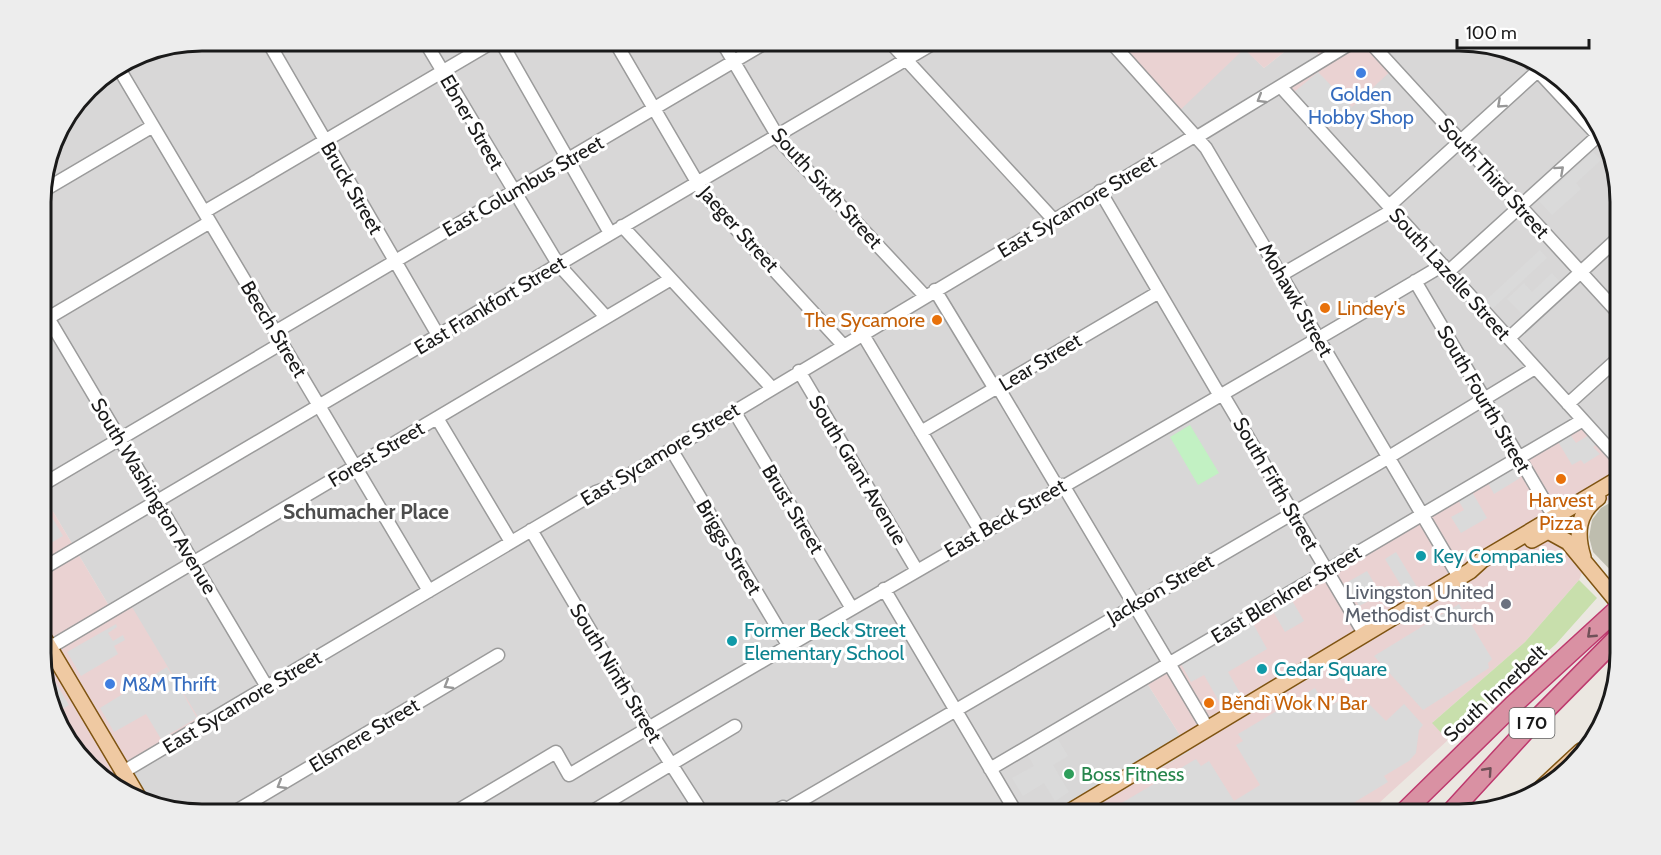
<svg xmlns="http://www.w3.org/2000/svg" width="1661" height="855" font-family="Cabin,sans-serif">
<style>
.residential{fill:#d8d7d7}
.commercial{fill:#ead2d2}
.construction{fill:#bebdae}
.grass{fill:#c8dfac}
.park{fill:#c2f1c3}
.parking{fill:#dadada}
.lines{fill:none;stroke-linecap:round;stroke-linejoin:round}
.minor-casing{stroke:#9b9b9b;stroke-width:15}
.major-casing{stroke:#7f5412;stroke-width:18}
.highway-casing{stroke:#be396e;stroke-width:21}
.minor{stroke:#fff;stroke-width:12}
.major{stroke:#efc9a2;stroke-width:15}
.highway{stroke:#d991a3;stroke-width:18}
.oneway{stroke:#989898}
.oneway2{stroke:#705058}
.shop-dot{fill:#3f7fe0;stroke:#fff;stroke-width:2}
.food-dot{fill:#e8710a;stroke:#fff;stroke-width:2}
.culture-dot{fill:#0f9aa8;stroke:#fff;stroke-width:2}
.worship-dot{fill:#6b7280;stroke:#fff;stroke-width:2}
.leisure-dot{fill:#2e9e5b;stroke:#fff;stroke-width:2}
.labels{text-anchor:middle;stroke-width:6;stroke-linejoin:round;paint-order:stroke}
.shield{fill:#fff;stroke:#5f5f5f;stroke-width:1.5}
.shield-label{font-size:18px;font-weight:bold;fill:#1a1a1a}
.shop-label{font-size:20px;fill:#366cbe;stroke:#fff}
.street-label{font-size:20px;fill:#1a1a1a;stroke:#fff}
.food-label{font-size:20px;fill:#c56008;stroke:#fff;text-anchor:start}
.culture-label{font-size:20px;fill:#0d838f;stroke:#fff;text-anchor:start}
.worship-label{font-size:20px;fill:#5b616d;stroke:#fff;text-anchor:end}
.leisure-label{font-size:20px;fill:#27864d;stroke:#fff;text-anchor:start}
.neighbourhood-label{font-size:21px;font-weight:bold;fill:#4d4d4d;stroke:#fff}
.rim{fill:none;stroke:#1a1a1a;stroke-width:3}
</style>
<rect width="100%" height="100%" fill="#ebe7e1"/>
<path class="residential" d="M 202,41 L 1128,41 L 1118,50 L 1245,49 L 1264,68 L 1298,41 L 1310,41 L 1323,61 L 1368,41 L 1459,41 L 1530,57 L 1587,104 L 1619,181 L 1620,452 L 1145,680 L 1190,751 L 1082,814 L 202,814 L 140,800 L 123,772 L 112,611 L 42,493 L 41,191 L 57,130 L 95,81 L 140,53 Z"/>
<path class="commercial" d="M 1128,41 L 1298,41 L 1264,68 L 1244,49 L 1176,114 L 1117,50 Z
M 1310,41 L 1368,41 L 1394,68 L 1323,134 L 1280,88 L 1323,61 Z
M 1585,419 L 1620,452 L 1620,493 L 1598,506 L 1589,518 L 1584,538 L 1589,555 L 1579,580 L 1525,642 L 1433,722 L 1448,740 L 1367,814 L 1082,814 L 1190,751 L 1145,680 Z
M 42,493 L 112,611 L 129,602 L 202,724 L 123,772 L 131,798 L 74,751 L 42,675 Z"/>
<path class="construction" d="M 1620,497 L 1620,580 L 1593,552 L 1589,537 L 1592,520 L 1601,508 Z"/>
<path class="grass" d="M 1579,580 L 1597,598 L 1556,644 L 1448,740 L 1432,723 L 1525,642 Z"/>
<path class="park" d="M 1190,425 L 1219,473 L 1198,485 L 1170,437 Z"/>
<path class="parking" d="M 1318,72 L 1352,107 L 1327,129 L 1293,93 Z
M 1593,152 L 1601,160 L 1576,183 L 1581,189 L 1552,215 L 1539,201 Z
M 1540,250 L 1547,258 L 1491,310 L 1484,302 Z
M 1552,273 L 1559,281 L 1523,315 L 1507,299 L 1524,283 L 1532,292 Z
M 1569,433 L 1576,443 L 1589,435 L 1597,444 L 1593,447 L 1600,454 L 1584,464 L 1581,460 L 1572,465 L 1557,440 Z
M 1513,466 L 1520,478 L 1494,494 L 1487,481 Z
M 1471,490 L 1487,518 L 1461,533 L 1451,517 L 1464,510 L 1457,498 Z
M 49,512 L 63,536 L 42,548 L 42,516 Z
M 1396,552 L 1417,587 L 1406,594 L 1385,559 Z
M 1367,571 L 1377,588 L 1365,595 L 1369,601 L 1359,606 L 1346,583 Z
M 1290,597 L 1304,621 L 1285,632 L 1271,608 Z
M 1459,604 L 1492,659 L 1488,663 L 1489,668 L 1423,710 L 1374,656 Z
M 1251,620 L 1267,649 L 1228,672 L 1240,693 L 1221,705 L 1204,675 L 1191,682 L 1180,662 Z
M 116,624 L 117,627 L 108,633 L 113,641 L 123,635 L 125,640 L 114,646 L 118,654 L 81,676 L 67,652 Z
M 167,667 L 197,718 L 161,739 L 146,714 L 114,732 L 100,708 Z
M 51,675 L 69,705 L 57,712 L 44,679 Z
M 1315,688 L 1327,708 L 1350,694 L 1356,701 L 1361,696 L 1386,721 L 1404,704 L 1423,725 L 1419,730 L 1416,753 L 1409,761 L 1384,776 L 1388,782 L 1335,814 L 1103,814 L 1196,759 L 1201,766 L 1209,761 L 1234,801 L 1260,785 L 1236,745 L 1243,741 L 1238,734 Z
M 1056,736 L 1068,756 L 1053,765 L 1069,792 L 1055,801 L 1044,783 L 1023,796 L 1012,778 L 1034,766 L 1027,754 Z"/>
<g class="lines">
<g class="minor-casing">
<path id="minor" d="M 267,40 L 438,335
M 424,40 L 558,264 L 606,317
M 500,40 L 610,233
M 614,40 L 704,194 L 843,345
M 721,40 L 781,142 L 925,296
M 888,40 L 1053,219
M 1109,40 L 1206,148 L 1459,577
M 1368,40 L 1620,315
M 1524,56 L 1602,140
M 118,67 L 429,591
M 1281,87 L 1620,461
M 1197,137 L 1356,40
M 1100,191 L 1220,396
M 41,192 L 153,126
M 1389,206 L 1542,67
M 204,212 L 496,40
M 622,226 L 772,388
M 1449,271 L 1600,134
M 1281,275 L 1393,210
M 1415,281 L 1554,517
M 935,290 L 995,389
M 41,306 L 267,687
M 43,321 L 210,222
M 275,332 L 770,40
M 862,333 L 981,532
M 1509,338 L 1619,237
M 799,371 L 916,569
M 998,387 L 1058,488
M 1223,395 L 1365,635
M 1568,404 L 1620,357
M 734,411 L 851,607
M 437,418 L 511,542
M 921,432 L 1159,292
M 671,449 L 788,645
M 42,485 L 282,343
M 1063,485 L 1208,729
M 531,530 L 648,728 L 703,814
M 42,569 L 939,40
M 884,589 L 1017,814
M 49,648 L 671,279
M 42,668 L 56,660
M 990,769 L 1583,420
M 123,772 L 596,492 L 607,488 L 1196,135
M 785,810 L 1379,463 L 1535,368
M 231,814 L 498,655
M 452,814 L 556,752 L 569,775 C 859,602 1153,437 1443,265
M 588,814 L 735,726
M 770,814 L 783,807"/>
</g>
<g class="major-casing">
<path id="major" d="M 1532,540 L 1548,531 L 1568,542 L 1620,605
M 1583,557 C 1576,534 1577,513 1598,498
M 42,635 L 140,800
M 1538,791 L 1581,751
M 1066,814 L 1470,571 L 1482,560 L 1620,478"/>
</g>
<g class="highway-casing">
<path id="highway" d="M 1402,814 L 1513,705 L 1620,607
M 1449,814 L 1526,730 L 1620,635"/>
</g>
<use href="#minor" class="minor"/>
<use href="#major" class="major"/>
<use href="#highway" class="highway"/>
</g>
<defs><path id="oneway-chevron" d="M-2-3.5L2.5 0L-2 3.5" fill="none" stroke-width="1.6" stroke-linecap="round" stroke-linejoin="round" transform="scale(1.5)"/></defs>
<g class="oneway">
<use href="#oneway-chevron" transform="translate(1261 99) rotate(149)"/>
<use href="#oneway-chevron" transform="translate(1501 104) rotate(138)"/>
<use href="#oneway-chevron" transform="translate(1560 170) rotate(-42)"/>
<use href="#oneway-chevron" transform="translate(448 685) rotate(149)"/>
<use href="#oneway-chevron" transform="translate(281 785) rotate(149)"/>
</g>
<g class="oneway2">
<use href="#oneway-chevron" transform="translate(1591 634) rotate(137)"/>
<use href="#oneway-chevron" transform="translate(1488 771) rotate(-48)"/>
</g>
<g class="shop-dot">
<circle cx="1361" cy="73" r="6"/>
<circle cx="110" cy="684" r="6"/>
</g>
<g class="food-dot">
<circle cx="1325" cy="308" r="6"/>
<circle cx="937" cy="320" r="6"/>
<circle cx="1561" cy="479" r="6"/>
<circle cx="1209" cy="703" r="6"/>
</g>
<g class="culture-dot">
<circle cx="1421" cy="556" r="6"/>
<circle cx="732" cy="641" r="6"/>
<circle cx="1262" cy="669" r="6"/>
</g>
<circle class="worship-dot" cx="1506" cy="604" r="6"/>
<circle class="leisure-dot" cx="1069" cy="774" r="6"/>
<g class="labels">
<rect class="shield" x="1509.5" y="708" width="45" height="30" rx="4.5"/>
<g class="shield-label">
<text x="1532" y="729">I 70</text>
</g>
<g class="shop-label">
<text x="1361" y="101">Golden<tspan x="1361" dy="23">Hobby Shop</tspan></text>
<text x="122" y="691" text-anchor="start">M&amp;M Thrift</text>
</g>
<g class="street-label">
<text transform="translate(472 122) rotate(60)" y="7">Ebner Street</text>
<text transform="translate(1494 178) rotate(48)" y="7">South Third Street</text>
<text transform="translate(523 186) rotate(-30)" y="7">East Columbus Street</text>
<text transform="translate(352 188) rotate(60)" y="7">Bruck Street</text>
<text transform="translate(827 188) rotate(48)" y="7">South Sixth Street</text>
<text transform="translate(1077 206) rotate(-31)" y="7">East Sycamore Street</text>
<text transform="translate(739 229) rotate(48)" y="7">Jaeger Street</text>
<text transform="translate(1450 274) rotate(48)" y="7">South Lazelle Street</text>
<text transform="translate(1296 300) rotate(60)" y="7">Mohawk Street</text>
<text transform="translate(490 305) rotate(-31)" y="7">East Frankfort Street</text>
<text transform="translate(274 329) rotate(59)" y="7">Beech Street</text>
<text transform="translate(1040 362) rotate(-31)" y="7">Lear Street</text>
<text transform="translate(1484 399) rotate(60)" y="7">South Fourth Street</text>
<text transform="translate(376 454) rotate(-31)" y="7">Forest Street</text>
<text transform="translate(660 454) rotate(-31)" y="7">East Sycamore Street</text>
<text transform="translate(858 470) rotate(59)" y="7">South Grant Avenue</text>
<text transform="translate(1276 484) rotate(60)" y="7">South Fifth Street</text>
<text transform="translate(154 496) rotate(59)" y="7">South Washington Avenue</text>
<text transform="translate(793 509) rotate(59)" y="7">Brust Street</text>
<text transform="translate(1005 518) rotate(-30)" y="7">East Beck Street</text>
<text transform="translate(729 547) rotate(59)" y="7">Briggs Street</text>
<text transform="translate(1160 589) rotate(-30)" y="7">Jackson Street</text>
<text transform="translate(1286 594) rotate(-31)" y="7">East Blenkner Street</text>
<text transform="translate(616 673) rotate(59)" y="7">South Ninth Street</text>
<text transform="translate(1495 693) rotate(-43)" y="7">South Innerbelt</text>
<text transform="translate(242 702) rotate(-31)" y="7">East Sycamore Street</text>
<text transform="translate(364 735) rotate(-31)" y="7">Elsmere Street</text>
</g>
<g class="food-label">
<text x="1337" y="315">Lindey's</text>
<text x="925" y="327" text-anchor="end">The Sycamore</text>
<text x="1561" y="507" text-anchor="middle">Harvest<tspan x="1561" dy="23">Pizza</tspan></text>
<text x="1221" y="710">Běndì Wok N’ Bar</text>
</g>
<g class="culture-label">
<text x="1433" y="563">Key Companies</text>
<text x="744" y="637">Former Beck Street<tspan x="744" dy="23">Elementary School</tspan></text>
<text x="1274" y="676">Cedar Square</text>
</g>
<g class="worship-label">
<text x="1494" y="599">Livingston United<tspan x="1494" dy="23">Methodist Church</tspan></text>
</g>
<g class="leisure-label">
<text x="1081" y="781">Boss Fitness</text>
</g>
<g class="neighbourhood-label">
<text x="366" y="519">Schumacher Place</text>
</g>
</g>
<path d="M0 0H1661V855H0ZM202 51H1459A151 151 0 0 1 1610 202V653A151 151 0 0 1 1459 804H202A151 151 0 0 1 51 653V202A151 151 0 0 1 202 51Z" fill="#ededed" fill-rule="evenodd"/>
<path class="rim" d="M202 51H1459A151 151 0 0 1 1610 202V653A151 151 0 0 1 1459 804H202A151 151 0 0 1 51 653V202A151 151 0 0 1 202 51Z"/>
<path d="M1457 39v9h132v-9" fill="none" stroke="#1a1a1a" stroke-width="3"/>
<text x="1466" y="39" font-size="18" fill="#1a1a1a" stroke="#ffffff" stroke-width="4.5" paint-order="stroke">100 m</text>
</svg>
